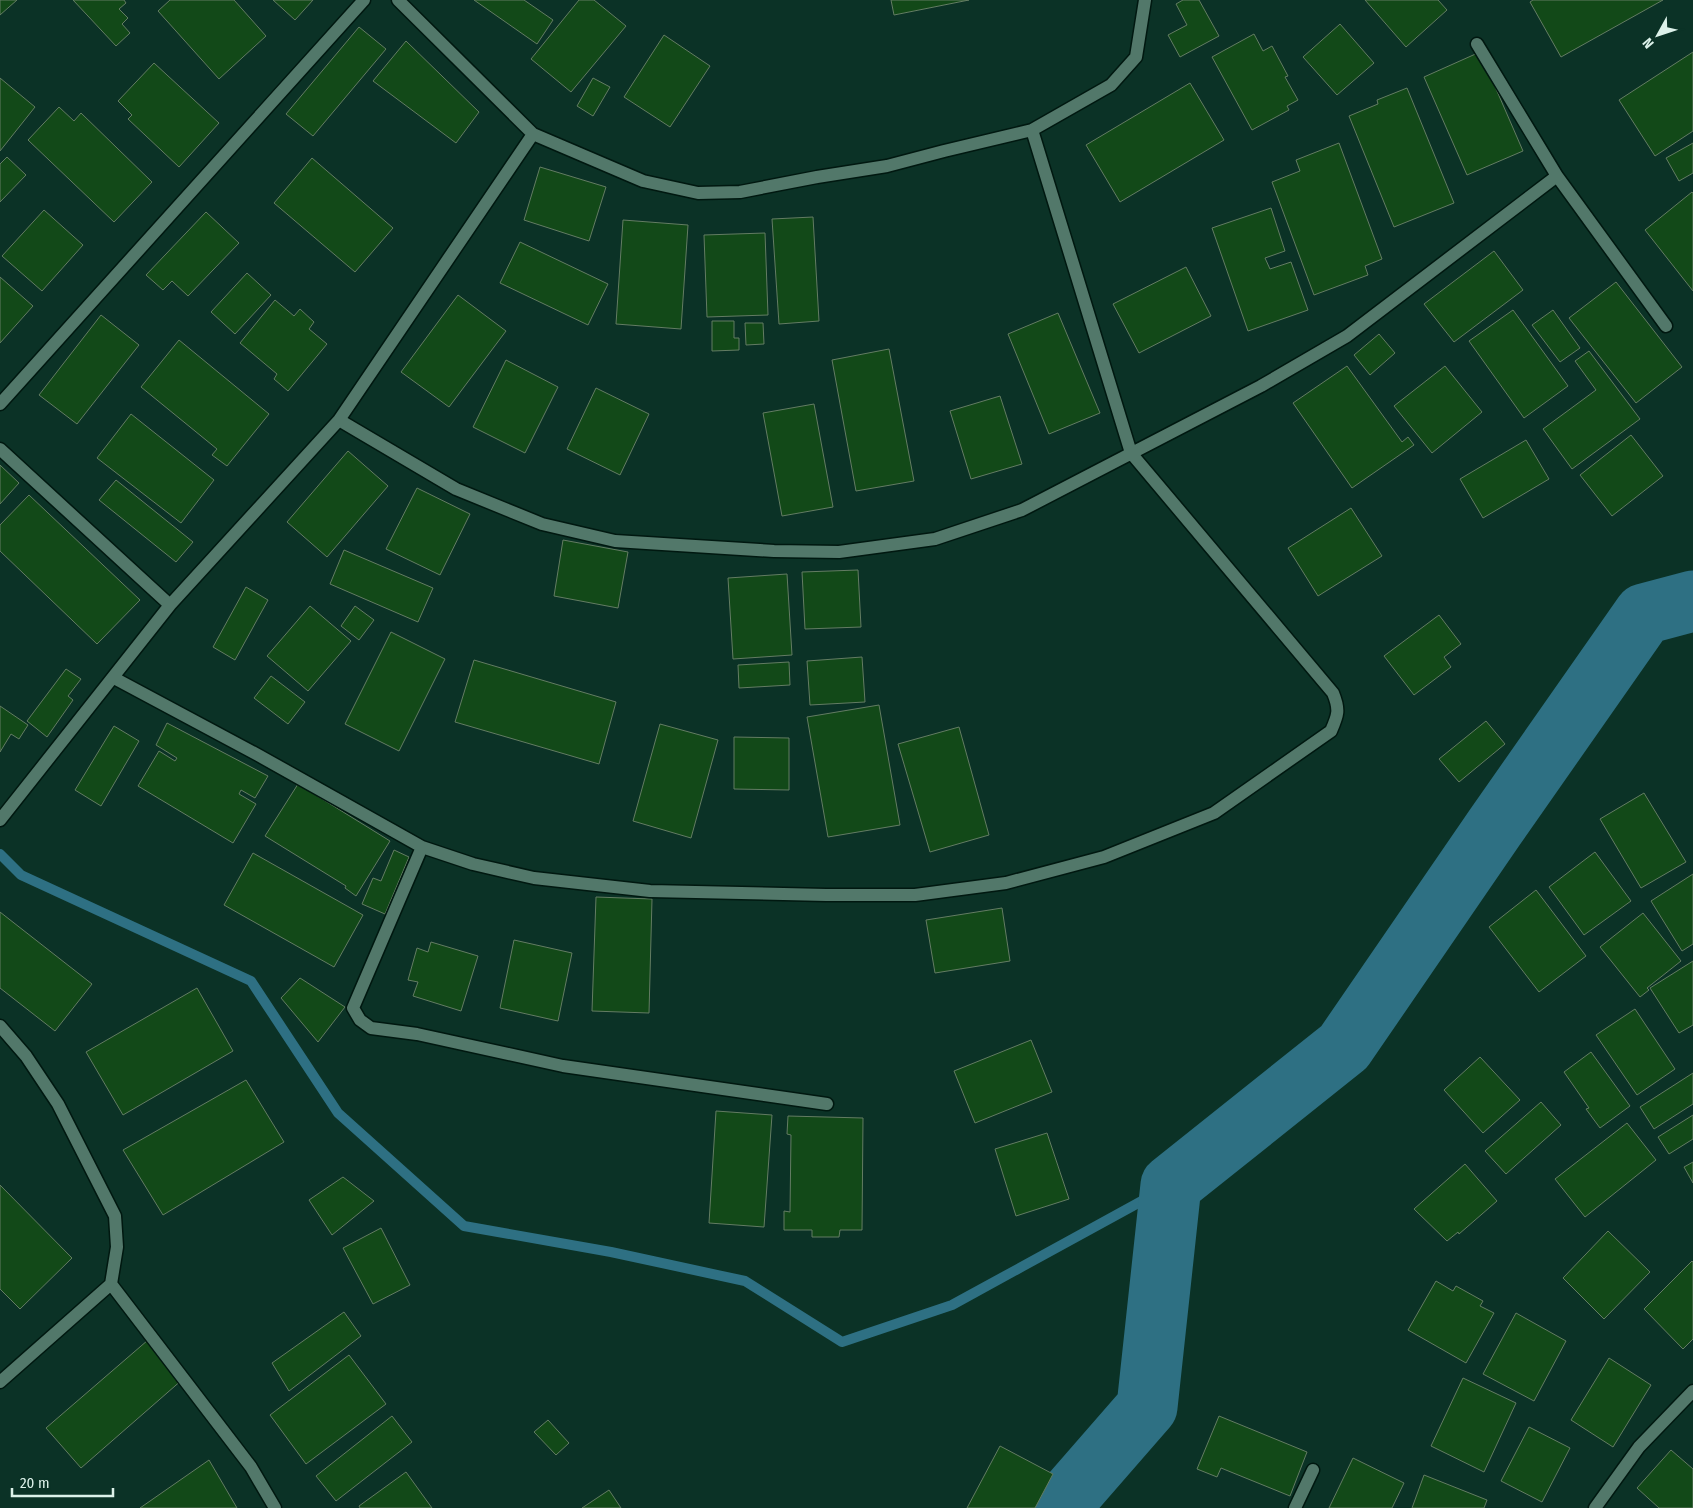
<svg xmlns="http://www.w3.org/2000/svg" width="1693" height="1508" font-family="'Fira Sans Condensed',sans-serif">
<style>
.lines{fill:none;stroke-linecap:round;stroke-linejoin:round}
.stream{stroke:#2e7083;stroke-width:10}
.river{stroke:#2e7083;stroke-width:61}
.building{fill:#124918;stroke:#637c63}
.minor-casing{stroke:#001810;stroke-width:15}
.minor{stroke:#52786a;stroke-width:12}
</style>
<rect width="100%" height="100%" fill="#0b3226"/>
<g class="lines">
<path class="stream" d="M 0,854 L 21,875 L 251,981 L 338,1113 L 464,1226 L 611,1252 L 745,1281 L 842,1342 L 952,1305 L 1171,1185"/>
<path class="river" d="M 1059,1508 L 1147,1407 L 1171,1185 L 1344,1047 L 1495,827 L 1644,614 L 1693,601"/>
</g>
<path class="building" d="M 0,0 L 17,0 L 0,15 Z
M 73,0 L 124,0 L 126,3 L 119,9 L 128,18 L 122,24 L 130,33 L 116,46 Z
M 170,0 L 234,0 L 266,36 L 219,79 L 158,11 Z
M 273,0 L 313,0 L 295,20 Z
M 474,0 L 524,0 L 553,20 L 537,44 Z
M 579,0 L 594,0 L 626,26 L 571,92 L 531,59 Z
M 891,0 L 969,0 L 894,15 Z
M 1183,0 L 1199,0 L 1219,36 L 1180,57 L 1168,35 L 1187,25 L 1176,4 Z
M 1365,0 L 1438,0 L 1447,10 L 1406,47 Z
M 1533,0 L 1663,0 L 1561,57 L 1530,2 Z
M 1340,24 L 1374,63 L 1337,95 L 1303,57 Z
M 359,27 L 386,49 L 313,136 L 286,114 Z
M 1254,34 L 1263,51 L 1272,46 L 1288,76 L 1285,77 L 1298,100 L 1287,106 L 1289,110 L 1252,130 L 1212,57 Z
M 664,35 L 710,66 L 670,127 L 624,97 Z
M 406,41 L 479,112 L 456,143 L 373,81 Z
M 1480,52 L 1523,151 L 1467,175 L 1424,77 Z
M 1693,52 L 1693,131 L 1655,156 L 1619,100 Z
M 154,63 L 219,123 L 179,167 L 128,119 L 132,115 L 118,101 Z
M 0,78 L 35,107 L 0,151 Z
M 593,78 L 610,87 L 593,116 L 577,106 Z
M 1190,83 L 1224,140 L 1120,202 L 1086,145 Z
M 1407,88 L 1454,203 L 1394,227 L 1349,116 L 1378,104 L 1377,100 Z
M 59,107 L 74,121 L 81,113 L 152,182 L 114,222 L 28,140 Z
M 1339,143 L 1382,259 L 1365,266 L 1368,275 L 1314,295 L 1272,182 L 1300,171 L 1296,160 Z
M 1693,143 L 1693,173 L 1679,181 L 1666,158 Z
M 7,157 L 26,175 L 0,202 L 0,164 Z
M 312,158 L 393,228 L 355,272 L 274,203 Z
M 540,167 L 606,187 L 589,241 L 524,220 Z
M 1692,192 L 1693,193 L 1693,291 L 1645,230 Z
M 1271,208 L 1285,251 L 1265,258 L 1270,269 L 1291,262 L 1308,310 L 1248,331 L 1212,228 Z
M 44,210 L 83,245 L 42,291 L 2,256 Z
M 206,212 L 239,243 L 188,296 L 172,281 L 163,290 L 146,275 Z
M 813,217 L 819,321 L 779,324 L 772,219 Z
M 623,220 L 688,225 L 681,329 L 616,324 Z
M 765,233 L 768,315 L 707,317 L 704,235 Z
M 520,242 L 608,284 L 588,325 L 500,283 Z
M 1494,251 L 1523,290 L 1454,342 L 1424,304 Z
M 1186,267 L 1211,316 L 1139,353 L 1113,304 Z
M 247,273 L 271,295 L 235,334 L 211,312 Z
M 0,277 L 33,306 L 0,343 Z
M 1616,282 L 1682,367 L 1636,403 L 1569,318 Z
M 458,295 L 506,331 L 449,407 L 401,372 Z
M 275,300 L 294,316 L 300,309 L 314,322 L 309,329 L 327,344 L 288,391 L 274,379 L 277,374 L 240,343 Z
M 1513,310 L 1568,386 L 1524,418 L 1469,341 Z
M 1553,310 L 1580,348 L 1560,362 L 1532,325 Z
M 1058,313 L 1100,413 L 1049,434 L 1008,334 Z
M 101,315 L 139,345 L 77,424 L 39,395 Z
M 712,321 L 734,321 L 734,338 L 739,338 L 739,350 L 712,351 Z
M 745,323 L 763,323 L 764,344 L 746,345 Z
M 1379,334 L 1395,353 L 1370,375 L 1354,355 Z
M 179,340 L 269,414 L 227,466 L 212,455 L 217,449 L 141,387 Z
M 889,349 L 914,481 L 856,491 L 832,360 Z
M 1589,351 L 1640,419 L 1572,469 L 1543,429 L 1596,390 L 1575,361 Z
M 506,360 L 558,387 L 525,453 L 473,427 Z
M 1347,366 L 1402,442 L 1408,437 L 1414,445 L 1352,488 L 1293,403 Z
M 1445,366 L 1482,412 L 1432,453 L 1394,406 Z
M 596,388 L 649,414 L 620,475 L 567,449 Z
M 1000,396 L 1022,464 L 971,479 L 950,411 Z
M 814,404 L 833,507 L 782,516 L 763,413 Z
M 131,414 L 214,480 L 181,523 L 97,458 Z
M 1631,435 L 1663,476 L 1612,516 L 1580,475 Z
M 1526,440 L 1549,479 L 1483,518 L 1460,479 Z
M 348,451 L 388,486 L 327,557 L 287,522 Z
M 0,465 L 19,483 L 0,504 Z
M 116,480 L 193,542 L 176,562 L 99,500 Z
M 417,488 L 470,514 L 440,575 L 386,549 Z
M 29,495 L 140,600 L 97,644 L 0,551 L 0,525 Z
M 1351,508 L 1382,556 L 1318,596 L 1288,548 Z
M 563,540 L 628,552 L 618,608 L 554,596 Z
M 344,550 L 433,588 L 418,622 L 330,584 Z
M 858,570 L 861,627 L 805,629 L 802,572 Z
M 787,574 L 792,655 L 733,659 L 728,578 Z
M 246,587 L 268,600 L 235,660 L 213,647 Z
M 310,606 L 351,641 L 308,691 L 267,656 Z
M 355,606 L 374,620 L 359,640 L 341,626 Z
M 1439,615 L 1461,644 L 1444,657 L 1451,667 L 1414,695 L 1384,656 Z
M 391,632 L 445,659 L 399,751 L 345,724 Z
M 862,657 L 865,702 L 810,705 L 807,661 Z
M 474,660 L 616,702 L 599,764 L 455,722 Z
M 789,662 L 790,685 L 739,688 L 738,665 Z
M 66,669 L 81,679 L 68,696 L 73,700 L 47,737 L 27,721 Z
M 271,676 L 305,702 L 288,724 L 254,698 Z
M 879,705 L 900,825 L 828,837 L 807,717 Z
M 0,706 L 28,725 L 19,739 L 11,734 L 0,752 Z
M 1486,721 L 1505,744 L 1459,782 L 1439,759 Z
M 167,723 L 268,776 L 255,798 L 241,790 L 239,794 L 256,804 L 233,843 L 138,786 L 159,751 L 175,761 L 177,758 L 156,745 Z
M 660,724 L 718,740 L 691,838 L 633,821 Z
M 114,726 L 139,741 L 101,806 L 75,790 Z
M 959,727 L 989,835 L 930,852 L 898,744 Z
M 734,737 L 789,738 L 789,790 L 734,789 Z
M 298,784 L 390,841 L 356,896 L 345,888 L 346,886 L 265,836 Z
M 1644,793 L 1686,862 L 1641,888 L 1600,819 Z
M 394,850 L 409,857 L 385,914 L 362,904 L 373,878 L 381,881 Z
M 1595,852 L 1631,901 L 1584,935 L 1549,887 Z
M 253,853 L 363,915 L 334,967 L 224,905 Z
M 1693,874 L 1693,944 L 1682,951 L 1651,901 Z
M 1536,890 L 1586,956 L 1539,992 L 1489,927 Z
M 596,897 L 652,899 L 649,1013 L 592,1011 Z
M 1002,908 L 1010,961 L 935,973 L 926,920 Z
M 0,912 L 92,984 L 55,1031 L 0,988 Z
M 1643,913 L 1681,961 L 1647,988 L 1649,990 L 1640,997 L 1600,947 Z
M 514,940 L 572,953 L 558,1021 L 500,1008 Z
M 431,942 L 478,956 L 461,1011 L 413,996 L 418,982 L 408,980 L 417,948 L 428,952 Z
M 1693,961 L 1693,1025 L 1679,1033 L 1650,988 Z
M 300,978 L 345,1007 L 318,1042 L 281,998 Z
M 197,988 L 233,1051 L 123,1115 L 86,1052 Z
M 1635,1009 L 1675,1069 L 1637,1095 L 1596,1035 Z
M 1031,1040 L 1052,1092 L 975,1123 L 954,1071 Z
M 1591,1052 L 1630,1106 L 1600,1128 L 1586,1109 L 1589,1108 L 1564,1072 Z
M 1480,1057 L 1520,1100 L 1483,1133 L 1444,1090 Z
M 1693,1073 L 1693,1104 L 1654,1129 L 1640,1107 Z
M 246,1080 L 284,1142 L 163,1215 L 123,1150 Z
M 1541,1102 L 1561,1125 L 1506,1174 L 1485,1151 Z
M 716,1111 L 772,1115 L 764,1227 L 709,1223 Z
M 1693,1115 L 1693,1139 L 1669,1154 L 1658,1137 Z
M 788,1116 L 863,1118 L 862,1230 L 840,1230 L 839,1237 L 812,1237 L 812,1230 L 784,1230 L 784,1211 L 790,1212 L 791,1135 L 787,1134 Z
M 1627,1123 L 1656,1160 L 1585,1217 L 1555,1179 Z
M 1047,1133 L 1069,1199 L 1016,1216 L 995,1149 Z
M 1693,1162 L 1693,1183 L 1684,1167 Z
M 1465,1164 L 1497,1201 L 1459,1234 L 1458,1232 L 1447,1241 L 1414,1209 Z
M 343,1177 L 374,1201 L 332,1235 L 309,1200 Z
M 0,1185 L 72,1258 L 20,1309 L 0,1289 Z
M 381,1228 L 410,1285 L 373,1304 L 343,1248 Z
M 1608,1231 L 1650,1272 L 1604,1319 L 1563,1278 Z
M 1692,1261 L 1693,1262 L 1693,1339 L 1683,1349 L 1644,1309 Z
M 1436,1281 L 1453,1291 L 1456,1286 L 1483,1301 L 1480,1306 L 1494,1313 L 1466,1363 L 1408,1330 Z
M 344,1312 L 361,1336 L 289,1391 L 272,1363 Z
M 1516,1313 L 1566,1341 L 1534,1401 L 1483,1374 Z
M 148,1340 L 183,1379 L 81,1468 L 46,1428 Z
M 349,1355 L 386,1404 L 306,1464 L 270,1415 Z
M 1609,1358 L 1651,1385 L 1613,1447 L 1571,1420 Z
M 1463,1378 L 1516,1403 L 1484,1472 L 1431,1446 Z
M 392,1416 L 412,1442 L 336,1501 L 316,1476 Z
M 1219,1416 L 1307,1452 L 1290,1496 L 1221,1468 L 1217,1477 L 1197,1469 Z
M 548,1420 L 569,1443 L 556,1455 L 534,1432 Z
M 1529,1427 L 1570,1448 L 1542,1502 L 1501,1481 Z
M 1000,1446 L 1053,1474 L 1035,1508 L 967,1508 Z
M 1671,1450 L 1693,1469 L 1693,1508 L 1659,1508 L 1637,1488 Z
M 1353,1458 L 1404,1483 L 1392,1508 L 1329,1508 Z
M 209,1460 L 237,1508 L 140,1508 Z
M 406,1472 L 432,1508 L 360,1508 L 359,1506 Z
M 1424,1475 L 1487,1500 L 1484,1508 L 1412,1508 Z
M 609,1490 L 621,1508 L 582,1508 Z"/>
<g class="lines">
<g class="minor-casing">
<path id="minor" d="M 398,0 L 533,134 L 643,181 L 698,193 L 740,192 L 817,177 L 887,166 L 944,151 L 1032,130 L 1111,85 L 1136,57 L 1145,0
M 1477,44 L 1557,176 L 1666,326
M 0,404 L 364,0
M 339,420 L 456,489 L 542,524 L 615,541 L 774,551 L 839,552 L 935,539 L 1022,510 L 1261,386 L 1347,336 L 1557,176
M 0,449 L 170,605
M 114,678 L 258,755 L 422,847 L 473,864 L 534,878 L 650,891 L 826,895 L 915,895 L 1006,883 L 1104,857 L 1214,813 L 1331,731 C 1338,715 1340,710 1333,693 L 1131,453 L 1032,130
M 0,820 L 170,605 L 339,420 L 533,134
M 422,847 L 353,1008 L 360,1020 L 371,1028 L 417,1034 L 563,1066 L 827,1104
M 0,1026 L 26,1056 L 58,1104 L 115,1216 L 117,1247 L 111,1284 L 251,1467 L 275,1508
M 0,1382 L 111,1284
M 1295,1508 L 1313,1470
M 1595,1508 L 1639,1447 L 1693,1391"/>
</g>
<use href="#minor" class="minor"/>
</g>
<g transform="translate(1658 35) rotate(230)" stroke="#0b3226" stroke-width="4" paint-order="stroke">
<path d="M0-4L9 19L0 12L-9 19Z" fill="#dcf1e9"/>
<text y="-8" font-size="14" font-weight="bold" text-anchor="middle" fill="#dcf1e9">N</text>
</g>
<path d="M12 1488v8h101v-8" fill="none" stroke="#dcf1e9" stroke-width="2.5"/>
<text x="20" y="1488" font-size="15" fill="#dcf1e9" stroke="#0b3226" stroke-width="4" paint-order="stroke">20 m</text>
</svg>
